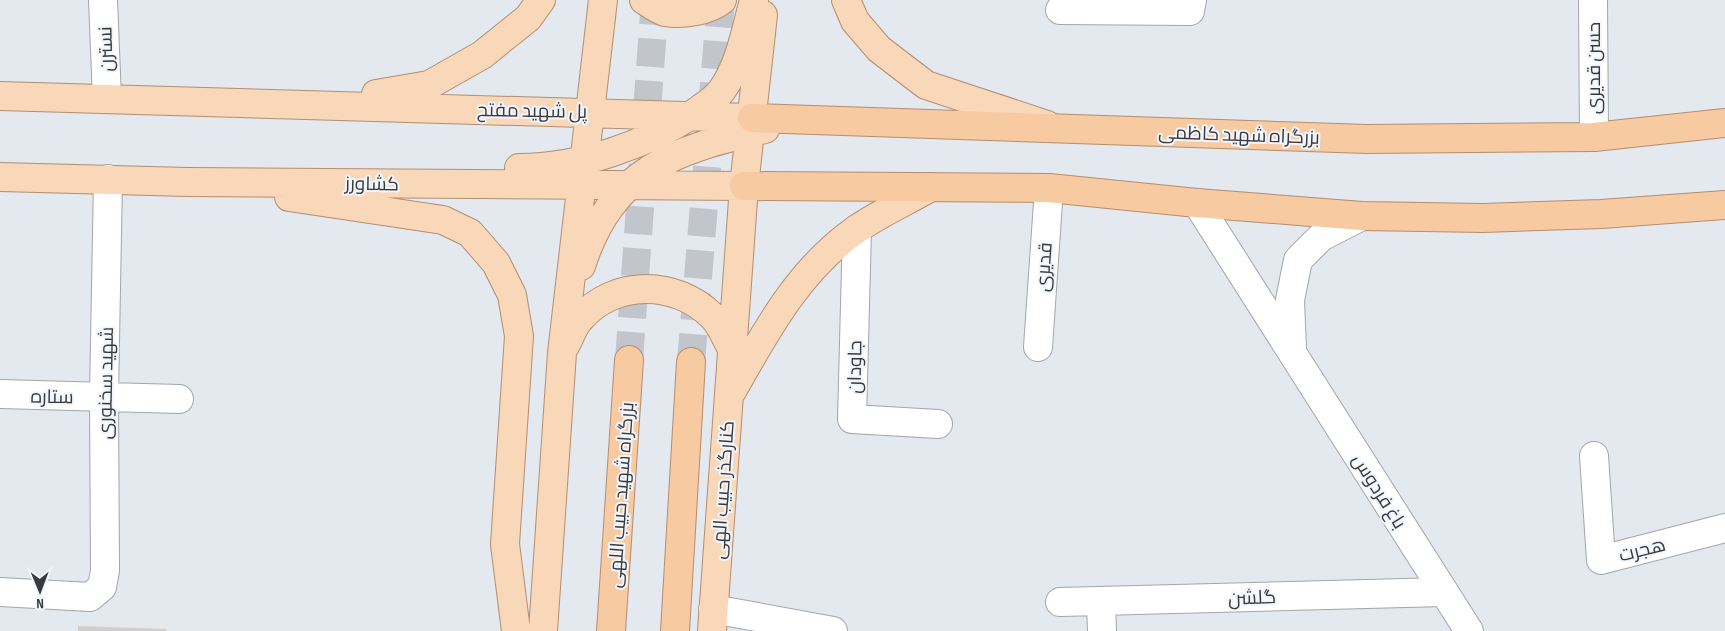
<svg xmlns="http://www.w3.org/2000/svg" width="1725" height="631" font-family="'Sofia Sans Condensed',Cairo,sans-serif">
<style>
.building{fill:#d2cec7}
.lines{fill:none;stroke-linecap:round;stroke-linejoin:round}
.trunk-tunnel{stroke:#c2c5cb;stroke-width:28;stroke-dasharray:28 14;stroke-linecap:butt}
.minor-casing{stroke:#a2a5ac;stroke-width:30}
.tertiary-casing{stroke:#a2a5ac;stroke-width:30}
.primary-casing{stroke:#b38e70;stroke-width:30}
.trunk-casing{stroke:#b38e70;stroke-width:30}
.minor{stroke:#fff;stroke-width:28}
.tertiary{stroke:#fff;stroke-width:28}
.primary{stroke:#f9d7b9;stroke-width:28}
.trunk{stroke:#f7caa2;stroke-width:28}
.labels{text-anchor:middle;stroke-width:4;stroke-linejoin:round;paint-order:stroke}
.street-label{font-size:19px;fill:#393a3d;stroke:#f1f5fc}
</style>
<rect width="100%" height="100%" fill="#e4e8ef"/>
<path class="building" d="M 78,626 L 166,629 L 166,631 L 78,631 Z"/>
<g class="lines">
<path class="trunk-tunnel" d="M 629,360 L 655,0
M 691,362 L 721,0"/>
<g class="minor-casing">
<path id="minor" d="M 103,0 L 107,99
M 1593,0 L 1594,137
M 1060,10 L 1190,11 L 1192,0
M 857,229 L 852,419 L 938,424
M 1038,347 L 1049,188
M 0,394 L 179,399
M 1594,456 L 1601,560 L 1725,528
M 0,592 L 90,597 L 102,587 L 105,571 L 104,397 L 108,179
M 1060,602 L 1444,592
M 1101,602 L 1102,631
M 713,609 L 833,631"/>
</g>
<g class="tertiary-casing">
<path id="tertiary" d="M 1197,203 L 1469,631
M 1292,349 L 1290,300 L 1298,260 L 1321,237 L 1362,216"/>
</g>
<g class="primary-casing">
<path id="primary" d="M 644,0 C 650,4 658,10 665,12 C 682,15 709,11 722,0
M 846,0 L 855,21 L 879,49 L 926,85 L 1047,125
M 376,94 L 429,85 L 482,55 L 528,18 L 541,0
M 0,96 L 752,118
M 519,168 C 580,168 646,145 696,112 C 704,106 716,99 722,90 C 740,65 746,29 754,0
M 0,177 L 188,182 L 744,186
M 289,197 L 443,220 L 470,233 L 496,263 L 512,295 L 519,336 L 505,544 L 516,631
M 581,266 C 612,169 674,150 765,129
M 565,346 C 570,338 573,326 580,319 C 614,279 676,280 712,316 C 721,324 726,339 732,349
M 732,391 C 766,331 799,269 857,229 C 880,213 907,201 931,187
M 543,631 L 562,353 L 603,0
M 712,631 L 744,186 L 763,15"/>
</g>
<g class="trunk-casing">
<path id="trunk" d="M 752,118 L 1367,139 L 1594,137 L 1725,123
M 744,186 L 1049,188 L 1197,203 L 1362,216 L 1483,218 L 1601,214 L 1725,205
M 611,631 L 629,360
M 675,631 L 691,362"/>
</g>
<use href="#minor" class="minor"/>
<use href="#tertiary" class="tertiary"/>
<use href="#primary" class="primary"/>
<use href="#trunk" class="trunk"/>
</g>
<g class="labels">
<g class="street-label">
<text transform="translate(105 49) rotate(-92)" y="7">نسترن</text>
<text transform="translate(1593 68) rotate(-90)" y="7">حسن قدیری</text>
<text transform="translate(532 110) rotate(1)" y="7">پل شهید مفتح</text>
<text transform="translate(1239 134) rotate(2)" y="7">بزرگراه شهید کاظمی</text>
<text transform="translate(372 183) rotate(1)" y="7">کشاورز</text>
<text transform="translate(1043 267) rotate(-86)" y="7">قدیری</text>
<text transform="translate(854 367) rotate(-89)" y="7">جاودان</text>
<text transform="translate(105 383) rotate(-89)" y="7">شهید سخنوری</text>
<text transform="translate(52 396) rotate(1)" y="7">ستاره</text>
<text transform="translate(722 490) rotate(-86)" y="7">کنارگذر حبیب الهی</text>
<text transform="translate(1380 491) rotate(58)" y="7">باغ فردوس</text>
<text transform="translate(620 495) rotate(-86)" y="7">بزرگراه شهید حبیب اللهی</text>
<text transform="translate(1642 549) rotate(-14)" y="7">هجرت</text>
<text transform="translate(1252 597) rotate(-2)" y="7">گلشن</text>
</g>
</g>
<g transform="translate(40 591) rotate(179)" stroke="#f1f5fc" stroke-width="4" paint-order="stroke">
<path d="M0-4L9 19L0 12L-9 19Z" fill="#393a3d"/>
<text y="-8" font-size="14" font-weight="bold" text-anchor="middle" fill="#393a3d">N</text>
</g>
</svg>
